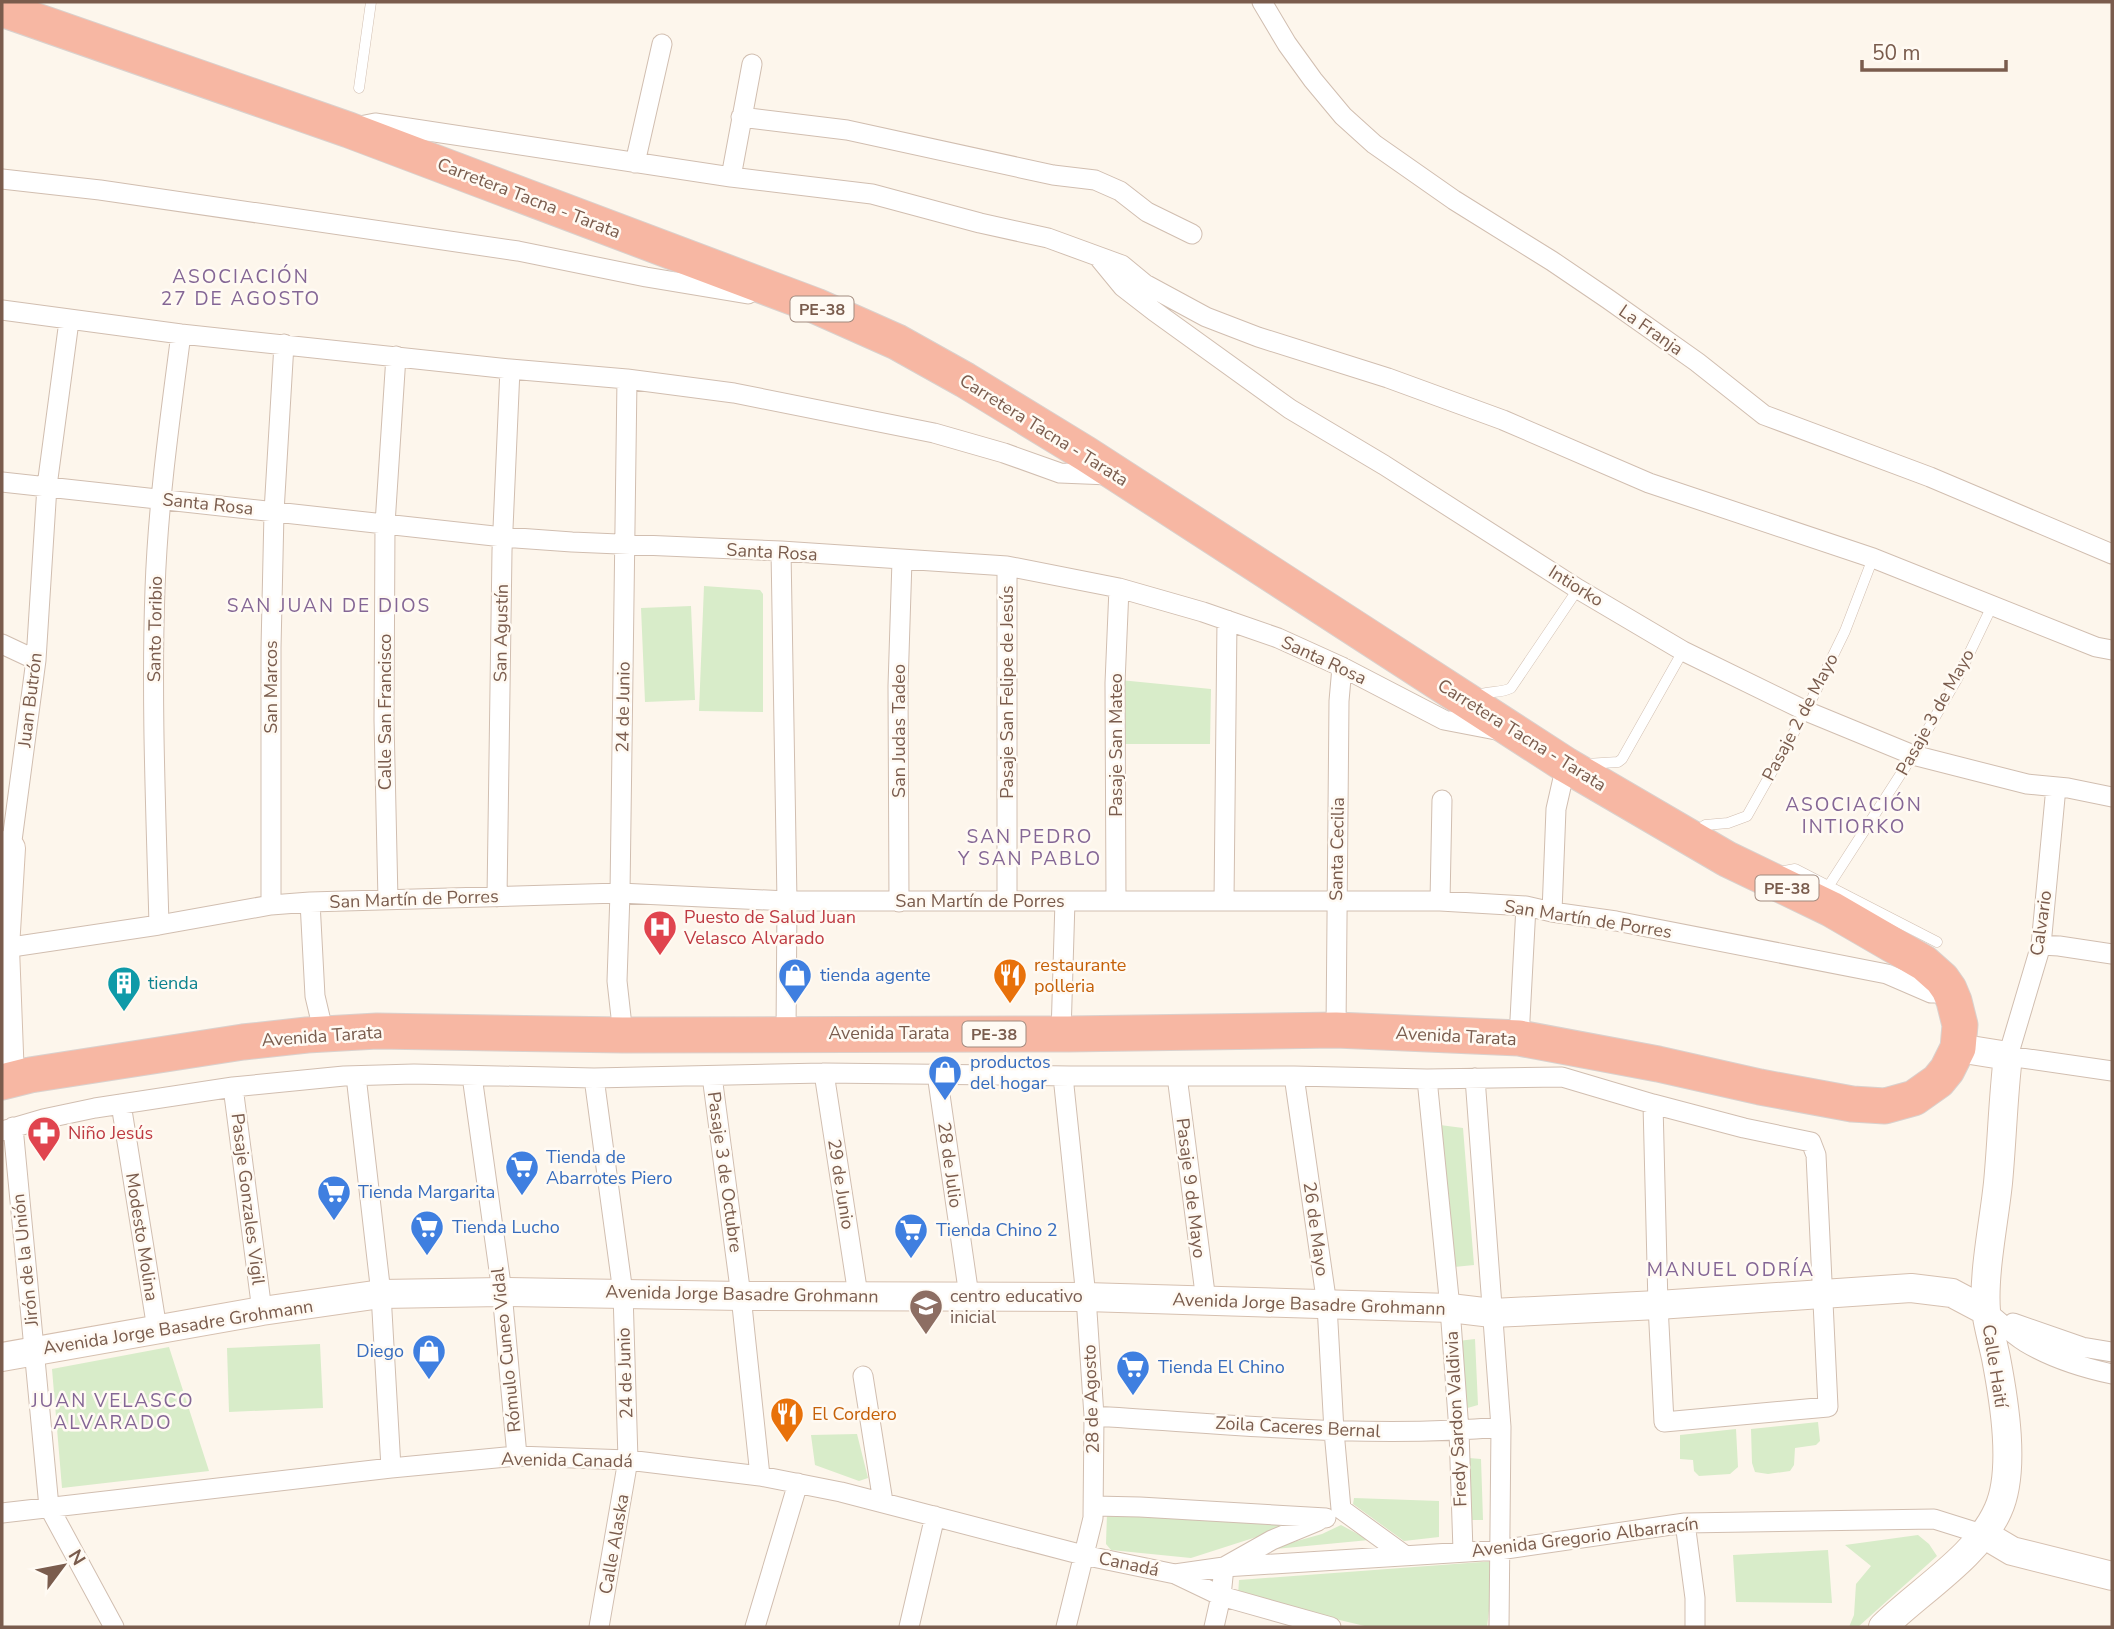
<svg xmlns="http://www.w3.org/2000/svg" width="2114" height="1629" font-family="'Nunito Sans',sans-serif">
<style>
.green{fill:#d8ecc9}
.lines{fill:none;stroke-linecap:round;stroke-linejoin:round}
.lane-casing{stroke:#d1beb0;stroke-width:11}
.street-casing{stroke:#d1beb0;stroke-width:21}
.secondary-casing{stroke:#d6c0b0;stroke-width:30}
.highway-casing{stroke:#dad1cd;stroke-width:37}
.lane{stroke:#fff;stroke-width:10}
.street{stroke:#fff;stroke-width:19}
.secondary{stroke:#fff;stroke-width:28}
.highway{stroke:#f7b7a3;stroke-width:35}
.labels{text-anchor:middle;stroke-width:5;stroke-linejoin:round;paint-order:stroke}
.shield{fill:#fffaf3;stroke:#a28b7f;stroke-width:2}
.shield-label{font-size:16px;font-weight:bold;fill:#7a5c4d}
.street-label{font-size:18px;fill:#7a5c4d;stroke:#fffaf3}
.health-label{font-size:18px;fill:#be3a42;stroke:#fffaf3;text-anchor:start}
.food-label{font-size:18px;fill:#c56008;stroke:#fffaf3;text-anchor:start}
.shop-label{font-size:18px;fill:#366cbe;stroke:#fffaf3;text-anchor:start}
.culture-label{font-size:18px;fill:#0d838f;stroke:#fffaf3;text-anchor:start}
.education-label{font-size:18px;fill:#785e54;stroke:#fffaf3;text-anchor:start}
.neighbourhood-label{font-size:19px;letter-spacing:2px;fill:#846695;stroke:#fffaf3}
</style>
<rect width="100%" height="100%" fill="#fdf6ec"/>
<path class="green" d="M 704,586 L 760,590 L 763,594 L 763,712 L 699,711 Z
M 691,606 L 695,700 L 645,702 L 641,608 Z
M 1120,680 L 1211,689 L 1210,744 L 1120,744 Z
M 1440,1125 L 1463,1128 L 1474,1265 L 1454,1267 Z
M 1475,1339 L 1478,1405 L 1464,1409 L 1458,1341 Z
M 320,1344 L 323,1408 L 229,1412 L 227,1348 Z
M 169,1347 L 209,1471 L 62,1488 L 52,1369 Z
M 1818,1422 L 1820,1441 L 1816,1445 L 1795,1448 L 1794,1465 L 1790,1471 L 1768,1474 L 1755,1472 L 1752,1463 L 1751,1429 Z
M 1736,1429 L 1738,1467 L 1730,1474 L 1699,1476 L 1694,1471 L 1693,1460 L 1680,1459 L 1680,1435 Z
M 857,1434 L 868,1478 L 859,1481 L 815,1465 L 811,1435 Z
M 1469,1458 L 1481,1459 L 1483,1520 L 1471,1520 Z
M 1354,1498 L 1439,1501 L 1439,1537 L 1404,1541 L 1353,1504 Z
M 1107,1513 L 1291,1526 L 1191,1558 L 1111,1550 L 1106,1544 Z
M 1341,1525 L 1369,1540 L 1265,1550 L 1322,1534 Z
M 1918,1535 L 1929,1544 L 1937,1556 L 1858,1627 L 1849,1627 L 1854,1615 L 1856,1584 L 1871,1566 L 1845,1545 Z
M 1828,1550 L 1832,1603 L 1736,1602 L 1733,1555 Z
M 1495,1561 L 1487,1627 L 1369,1627 L 1238,1596 L 1239,1580 Z"/>
<g class="lines">
<g class="lane-casing">
<path id="lane" d="M 359,88 L 371,2
M 1476,696 C 1487,690 1500,694 1511,688 L 1578,589
M 1586,764 L 1618,762 L 1622,759 L 1683,651
M 1696,833 L 1705,825 L 1728,823 L 1747,816 L 1806,711 L 1845,631 L 1873,558
M 1779,872 L 1795,869 L 1937,942
M 1828,887 L 1913,755 L 1957,679 L 1992,606"/>
</g>
<g class="street-casing">
<path id="street" d="M 1262,2 L 1287,44 L 1313,80 L 1343,116 L 1374,144 L 1454,200 L 1552,261 L 1608,299 L 1697,362 L 1764,415 L 1930,477 L 2112,554
M 741,117 L 847,130 L 1053,175 L 1095,180 L 1120,191 L 1147,212 L 1192,234
M 360,126 L 375,123 L 731,177 L 872,194 L 980,223 L 1048,238 L 1122,265 L 1145,284 L 1206,317 L 1258,337 L 1388,378 L 1503,420 L 1649,483 L 1873,558 L 2096,647 L 2112,650
M 635,163 L 662,44
M 731,177 L 752,64
M 2,179 L 100,190 L 518,251 L 646,277 L 748,294
M 1100,259 L 1123,287 L 1154,311 L 1290,409 L 1384,465 L 1578,589 L 1683,651 L 1806,711 L 1913,755 L 2027,784 L 2068,788 L 2112,797
M 2,310 L 181,334 L 510,369 L 627,379 L 734,393 L 934,433 L 1004,453 L 1060,473 L 1109,475
M 2,482 L 503,537 L 572,542 L 781,551 L 1007,566 L 1119,588 L 1203,612 L 1278,638 L 1342,667 L 1444,720 L 1496,730
M 781,551 L 787,901 L 786,1033
M 2,644 L 36,660
M 2056,787 L 2041,945 L 2008,1056 L 2112,1071
M 11,848 L 36,660 L 47,486 L 69,321
M 497,897 L 502,551 L 510,369
M 388,900 L 384,720 L 385,524 L 396,356
M 1007,901 L 1007,566
M 1116,901 L 1115,683 L 1119,588
M 1224,901 L 1227,620
M 1440,901 L 1442,800
M 310,902 L 315,996 L 324,1034
M 899,902 L 898,686 L 902,560
M 271,905 L 271,648 L 274,512 L 284,344
M 1552,912 L 1556,809 L 1566,765
M 159,925 C 156,813 151,701 155,589 C 158,503 170,418 181,334
M 2041,945 L 2059,946 L 2112,954
M 5,948 L 159,925 L 271,905 L 310,902 L 620,893 L 787,901 L 1440,901 L 1526,906 L 1552,912 L 1616,921 L 1887,974 L 1931,993 L 1937,993 L 1949,989
M 1336,1030 L 1339,701 L 1342,667
M 1061,1034 L 1065,901
M 623,1035 L 617,981 L 620,893 L 627,379
M 1519,1038 L 1526,906
M 824,1073 L 858,1295
M 937,1074 L 969,1296
M 356,1076 L 381,1294 L 391,1468
M 472,1076 L 502,1292 L 517,1456
M 712,1076 L 741,1296 L 760,1476
M 1063,1076 L 1086,1297 L 1094,1416 L 1093,1518 L 1066,1627
M 1177,1076 L 1206,1301
M 1294,1076 L 1327,1305 L 1334,1431 L 1341,1509
M 594,1078 L 623,1293 L 628,1460 L 599,1627
M 1475,1078 L 1501,1427 L 1499,1627
M 1427,1079 L 1450,1308 L 1459,1431 L 1463,1551
M 233,1087 L 262,1311
M 121,1104 L 157,1329
M 13,1127 L 49,1507 L 114,1627
M 2,1131 L 43,1119 L 95,1108 L 233,1087 L 344,1076 L 414,1074 L 594,1078 L 824,1073 L 1070,1076 L 1294,1076 L 1427,1079 L 1562,1077 L 1653,1104 L 1744,1128 L 1811,1142 L 1816,1155 L 1828,1407 L 1664,1422 L 1658,1305 L 1653,1104
M 1986,1311 C 1999,1321 2011,1333 2025,1342 C 2050,1357 2084,1368 2112,1374
M 2013,1323 L 2082,1347 L 2112,1352
M 863,1376 L 883,1502
M 1094,1416 C 1229,1424 1366,1439 1501,1427
M 1094,1506 L 1140,1507 L 1326,1518
M 1341,1509 L 1403,1554
M 2,1513 L 391,1468 L 517,1456 L 628,1460 L 760,1476 L 841,1492 L 1083,1555 L 1175,1574 L 1221,1596 L 1331,1627
M 1685,1523 L 1695,1598 L 1695,1627
M 1175,1574 L 1224,1567 L 1499,1550 L 1685,1523 L 1934,1519 L 1985,1535
M 755,1627 L 798,1483
M 909,1627 L 935,1516
M 1214,1627 L 1221,1596 L 1224,1567 L 1272,1540 L 1318,1521"/>
</g>
<g class="secondary-casing">
<path id="secondary" d="M 2,845 L 11,848 L 5,948 L 10,1079
M 2,1357 L 262,1311 L 381,1294 L 502,1292 L 741,1296 L 1086,1297 L 1450,1308 L 1492,1313 L 1658,1305 L 1911,1288 L 1952,1293 L 1986,1311
M 1985,1535 L 2012,1551 L 2112,1576
M 1883,1627 C 1918,1592 1978,1556 1998,1510 C 2016,1471 2004,1400 1996,1358 C 1993,1343 1988,1326 1986,1311 C 1983,1273 1994,1222 1998,1183 C 2002,1141 2003,1098 2008,1056 L 1958,1048"/>
</g>
<g class="highway-casing">
<path id="highway" d="M 2,9 L 349,130 L 816,306 L 897,342 L 965,380 L 1086,454 L 1566,765 L 1727,859 L 1831,909 L 1924,963 L 1942,979 L 1949,989 L 1954,1001 L 1960,1025 L 1958,1048 L 1947,1070 L 1938,1081 L 1914,1098 L 1885,1106 L 1852,1104 L 1760,1087 L 1658,1064 L 1519,1038 L 1336,1030 L 1068,1034 L 623,1035 L 377,1031 L 307,1035 L 243,1042 L 30,1075 L 2,1082"/>
</g>
<use href="#lane" class="lane"/>
<use href="#street" class="street"/>
<use href="#secondary" class="secondary"/>
<use href="#highway" class="highway"/>
</g>
<defs>
<g id="hospital-pin" transform="scale(1.75)"><path d="M0 17L-7.5 6A9.5 9.5 0 1 1 7.5 6Z" fill="#e0444e" stroke="#fffaf3"/><path d="M-5-5h3v3.5h4V-5h3V5h-3V1.5h-4V5h-3Z" fill="#fff"/></g>
<g id="shop-pin" transform="scale(1.75)"><path d="M0 17L-7.5 6A9.5 9.5 0 1 1 7.5 6Z" fill="#3f7fe0" stroke="#fffaf3"/><path d="M-5-2.5h2.3a2.7 3.5 0 0 1 5.4 0H5L5.5 6h-11ZM-1.5-2.5h3a1.5 2.3 0 0 0-3 0Z" fill="#fff"/></g>
<g id="restaurant-pin" transform="scale(1.75)"><path d="M0 17L-7.5 6A9.5 9.5 0 1 1 7.5 6Z" fill="#e8710a" stroke="#fffaf3"/><path d="M-5-6h1v4h1v-4h1v4h1v-4h1v5L-1.5 .5V6h-2V.5L-5-1ZM5-6V6H3V1.5H1.5Q1.5-4 5-6Z" fill="#fff"/></g>
<g id="building-pin" transform="scale(1.75)"><path d="M0 17L-7.5 6A9.5 9.5 0 1 1 7.5 6Z" fill="#0f9aa8" stroke="#fffaf3"/><path d="M-4-6H4V6H1V3H-1V6H-4ZM-2.5-4.3h1.7v1.8h-1.7ZM.8-4.3h1.7v1.8H.8ZM-2.5-1h1.7V.8h-1.7ZM.8-1h1.7V.8H.8Z" fill="#fff"/></g>
<g id="pharmacy-pin" transform="scale(1.75)"><path d="M0 17L-7.5 6A9.5 9.5 0 1 1 7.5 6Z" fill="#e0444e" stroke="#fffaf3"/><path d="M-2-6h4v4h4v4h-4v4h-4v-4h-4v-4h4Z" fill="#fff"/></g>
<g id="supermarket-pin" transform="scale(1.75)"><path d="M0 17L-7.5 6A9.5 9.5 0 1 1 7.5 6Z" fill="#3f7fe0" stroke="#fffaf3"/><path d="M-6-5.5h2.5l.6 2H6L4.5 2H-2.5L-4.4-4H-6ZM-1.5 3.2a1.3 1.3 0 1 0 .1 0ZM3 3.2a1.3 1.3 0 1 0 .1 0Z" fill="#fff"/></g>
<g id="school-pin" transform="scale(1.75)"><path d="M0 17L-7.5 6A9.5 9.5 0 1 1 7.5 6Z" fill="#8d6e63" stroke="#fffaf3"/><path d="M0-5L7-2L0 1L-7-2ZM-4 1L0 2.5L4 1V4Q0 6-4 4Z" fill="#fff"/></g>
</defs>
<g fill-rule="evenodd">
<use href="#hospital-pin" x="660" y="927"/>
<use href="#shop-pin" x="795" y="975"/>
<use href="#restaurant-pin" x="1010" y="975"/>
<use href="#building-pin" x="124" y="983"/>
<use href="#shop-pin" x="945" y="1072"/>
<use href="#pharmacy-pin" x="44" y="1133"/>
<use href="#supermarket-pin" x="522" y="1167"/>
<use href="#supermarket-pin" x="334" y="1192"/>
<use href="#supermarket-pin" x="427" y="1227"/>
<use href="#supermarket-pin" x="911" y="1230"/>
<use href="#school-pin" x="926" y="1306"/>
<use href="#shop-pin" x="429" y="1351"/>
<use href="#supermarket-pin" x="1133" y="1367"/>
<use href="#restaurant-pin" x="787" y="1414"/>
</g>
<g class="labels">
<g class="shield">
<rect x="790.5" y="296.5" width="63" height="25" rx="5"/>
<rect x="1755.5" y="875.5" width="63" height="25" rx="5"/>
<rect x="962.5" y="1021.5" width="63" height="25" rx="5"/>
</g>
<g class="shield-label">
<text x="822" y="315">PE-38</text>
<text x="1787" y="894">PE-38</text>
<text x="994" y="1040">PE-38</text>
</g>
<g class="street-label">
<text transform="translate(529 198) rotate(21)" y="6">Carretera Tacna - Tarata</text>
<text transform="translate(1651 330) rotate(35)" y="6">La Franja</text>
<text transform="translate(1044 430) rotate(32)" y="6">Carretera Tacna - Tarata</text>
<text transform="translate(208 504) rotate(6)" y="6">Santa Rosa</text>
<text transform="translate(772 552) rotate(3)" y="6">Santa Rosa</text>
<text transform="translate(1576 586) rotate(32)" y="6">Intiorko</text>
<text transform="translate(155 629) rotate(-89)" y="6">Santo Toribio</text>
<text transform="translate(501 633) rotate(-89)" y="6">San Agustín</text>
<text transform="translate(1324 660) rotate(25)" y="6">Santa Rosa</text>
<text transform="translate(271 687) rotate(-90)" y="6">San Marcos</text>
<text transform="translate(1007 692) rotate(-90)" y="6">Pasaje San Felipe de Jesús</text>
<text transform="translate(30 700) rotate(-83)" y="6">Juan Butrón</text>
<text transform="translate(623 707) rotate(-89)" y="6">24 de Junio</text>
<text transform="translate(385 712) rotate(-90)" y="6">Calle San Francisco</text>
<text transform="translate(1935 712) rotate(-61)" y="6">Pasaje 3 de Mayo</text>
<text transform="translate(1800 717) rotate(-62)" y="6">Pasaje 2 de Mayo</text>
<text transform="translate(899 731) rotate(-90)" y="6">San Judas Tadeo</text>
<text transform="translate(1522 735) rotate(32)" y="6">Carretera Tacna - Tarata</text>
<text transform="translate(1116 745) rotate(-90)" y="6">Pasaje San Mateo</text>
<text transform="translate(1337 849) rotate(-89)" y="6">Santa Cecilia</text>
<text transform="translate(414 899) rotate(-2)" y="6">San Martín de Porres</text>
<text x="980" y="907">San Martín de Porres</text>
<text transform="translate(1588 919) rotate(9)" y="6">San Martín de Porres</text>
<text transform="translate(2041 923) rotate(-82)" y="6">Calvario</text>
<text x="889" y="1039">Avenida Tarata</text>
<text transform="translate(322 1036) rotate(-4)" y="6">Avenida Tarata</text>
<text transform="translate(1456 1036) rotate(3)" y="6">Avenida Tarata</text>
<text transform="translate(950 1165) rotate(82)" y="6">28 de Julio</text>
<text transform="translate(725 1172) rotate(82)" y="6">Pasaje 3 de Octubre</text>
<text transform="translate(841 1184) rotate(81)" y="6">29 de Junio</text>
<text transform="translate(1191 1188) rotate(83)" y="6">Pasaje 9 de Mayo</text>
<text transform="translate(248 1199) rotate(83)" y="6">Pasaje Gonzales Vigil</text>
<text transform="translate(1316 1229) rotate(82)" y="6">26 de Mayo</text>
<text transform="translate(142 1237) rotate(81)" y="6">Modesto Molina</text>
<text transform="translate(25 1260) rotate(-96)" y="6">Jirón de la Unión</text>
<text transform="translate(742 1294) rotate(1)" y="6">Avenida Jorge Basadre Grohmann</text>
<text transform="translate(1309 1304) rotate(2)" y="6">Avenida Jorge Basadre Grohmann</text>
<text transform="translate(178 1327) rotate(-9)" y="6">Avenida Jorge Basadre Grohmann</text>
<text transform="translate(506 1350) rotate(-96)" y="6">Rómulo Cuneo Vidal</text>
<text transform="translate(1995 1366) rotate(81)" y="6">Calle Haití</text>
<text transform="translate(625 1373) rotate(-92)" y="6">24 de Junio</text>
<text transform="translate(1091 1399) rotate(-92)" y="6">28 de Agosto</text>
<text transform="translate(1456 1419) rotate(-93)" y="6">Fredy Sardon Valdivia</text>
<text transform="translate(1298 1427) rotate(3)" y="6">Zoila Caceres Bernal</text>
<text transform="translate(567 1460) rotate(1)" y="6">Avenida Canadá</text>
<text transform="translate(1585 1537) rotate(-7)" y="6">Avenida Gregorio Albarracín</text>
<text transform="translate(614 1544) rotate(-80)" y="6">Calle Alaska</text>
<text transform="translate(1129 1564) rotate(12)" y="6">Canadá</text>
</g>
<g class="health-label">
<text x="684" y="923">Puesto de Salud Juan<tspan x="684" dy="21">Velasco Alvarado</tspan></text>
<text x="68" y="1139">Niño Jesús</text>
</g>
<g class="food-label">
<text x="1034" y="971">restaurante<tspan x="1034" dy="21">polleria</tspan></text>
<text x="812" y="1420">El Cordero</text>
</g>
<g class="shop-label">
<text x="820" y="981">tienda agente</text>
<text x="970" y="1068">productos<tspan x="970" dy="21">del hogar</tspan></text>
<text x="546" y="1163">Tienda de<tspan x="546" dy="21">Abarrotes Piero</tspan></text>
<text x="358" y="1198">Tienda Margarita</text>
<text x="452" y="1233">Tienda Lucho</text>
<text x="936" y="1236">Tienda Chino 2</text>
<text x="404" y="1357" text-anchor="end">Diego</text>
<text x="1158" y="1373">Tienda El Chino</text>
</g>
<g class="culture-label">
<text x="148" y="989">tienda</text>
</g>
<g class="education-label">
<text x="950" y="1302">centro educativo<tspan x="950" dy="21">inicial</tspan></text>
</g>
<g class="neighbourhood-label">
<text x="241" y="283">ASOCIACIÓN<tspan x="241" dy="22">27 DE AGOSTO</tspan></text>
<text x="329" y="612">SAN JUAN DE DIOS</text>
<text x="1854" y="811">ASOCIACIÓN<tspan x="1854" dy="22">INTIORKO</tspan></text>
<text x="1030" y="843">SAN PEDRO<tspan x="1030" dy="22">Y SAN PABLO</tspan></text>
<text x="1731" y="1276">MANUEL ODRÍA</text>
<text x="113" y="1407">JUAN VELASCO<tspan x="113" dy="22">ALVARADO</tspan></text>
</g>
</g>
<rect width="2114" height="1629" fill="none" stroke="#7a5c4d" stroke-width="7"/>
<g transform="translate(63 1566) rotate(58)" stroke="#fffaf3" stroke-width="5" paint-order="stroke">
<path d="M0-5L12 26L0 18L-12 26Z" fill="#7a5c4d"/>
<text y="-10" font-size="19" font-weight="bold" text-anchor="middle" fill="#7a5c4d">N</text>
</g>
<path d="M1862 60v10h144v-10" fill="none" stroke="#7a5c4d" stroke-width="3.5"/>
<text x="1872" y="60" font-size="21" fill="#7a5c4d" stroke="#fffaf3" stroke-width="5" paint-order="stroke">50 m</text>
</svg>
